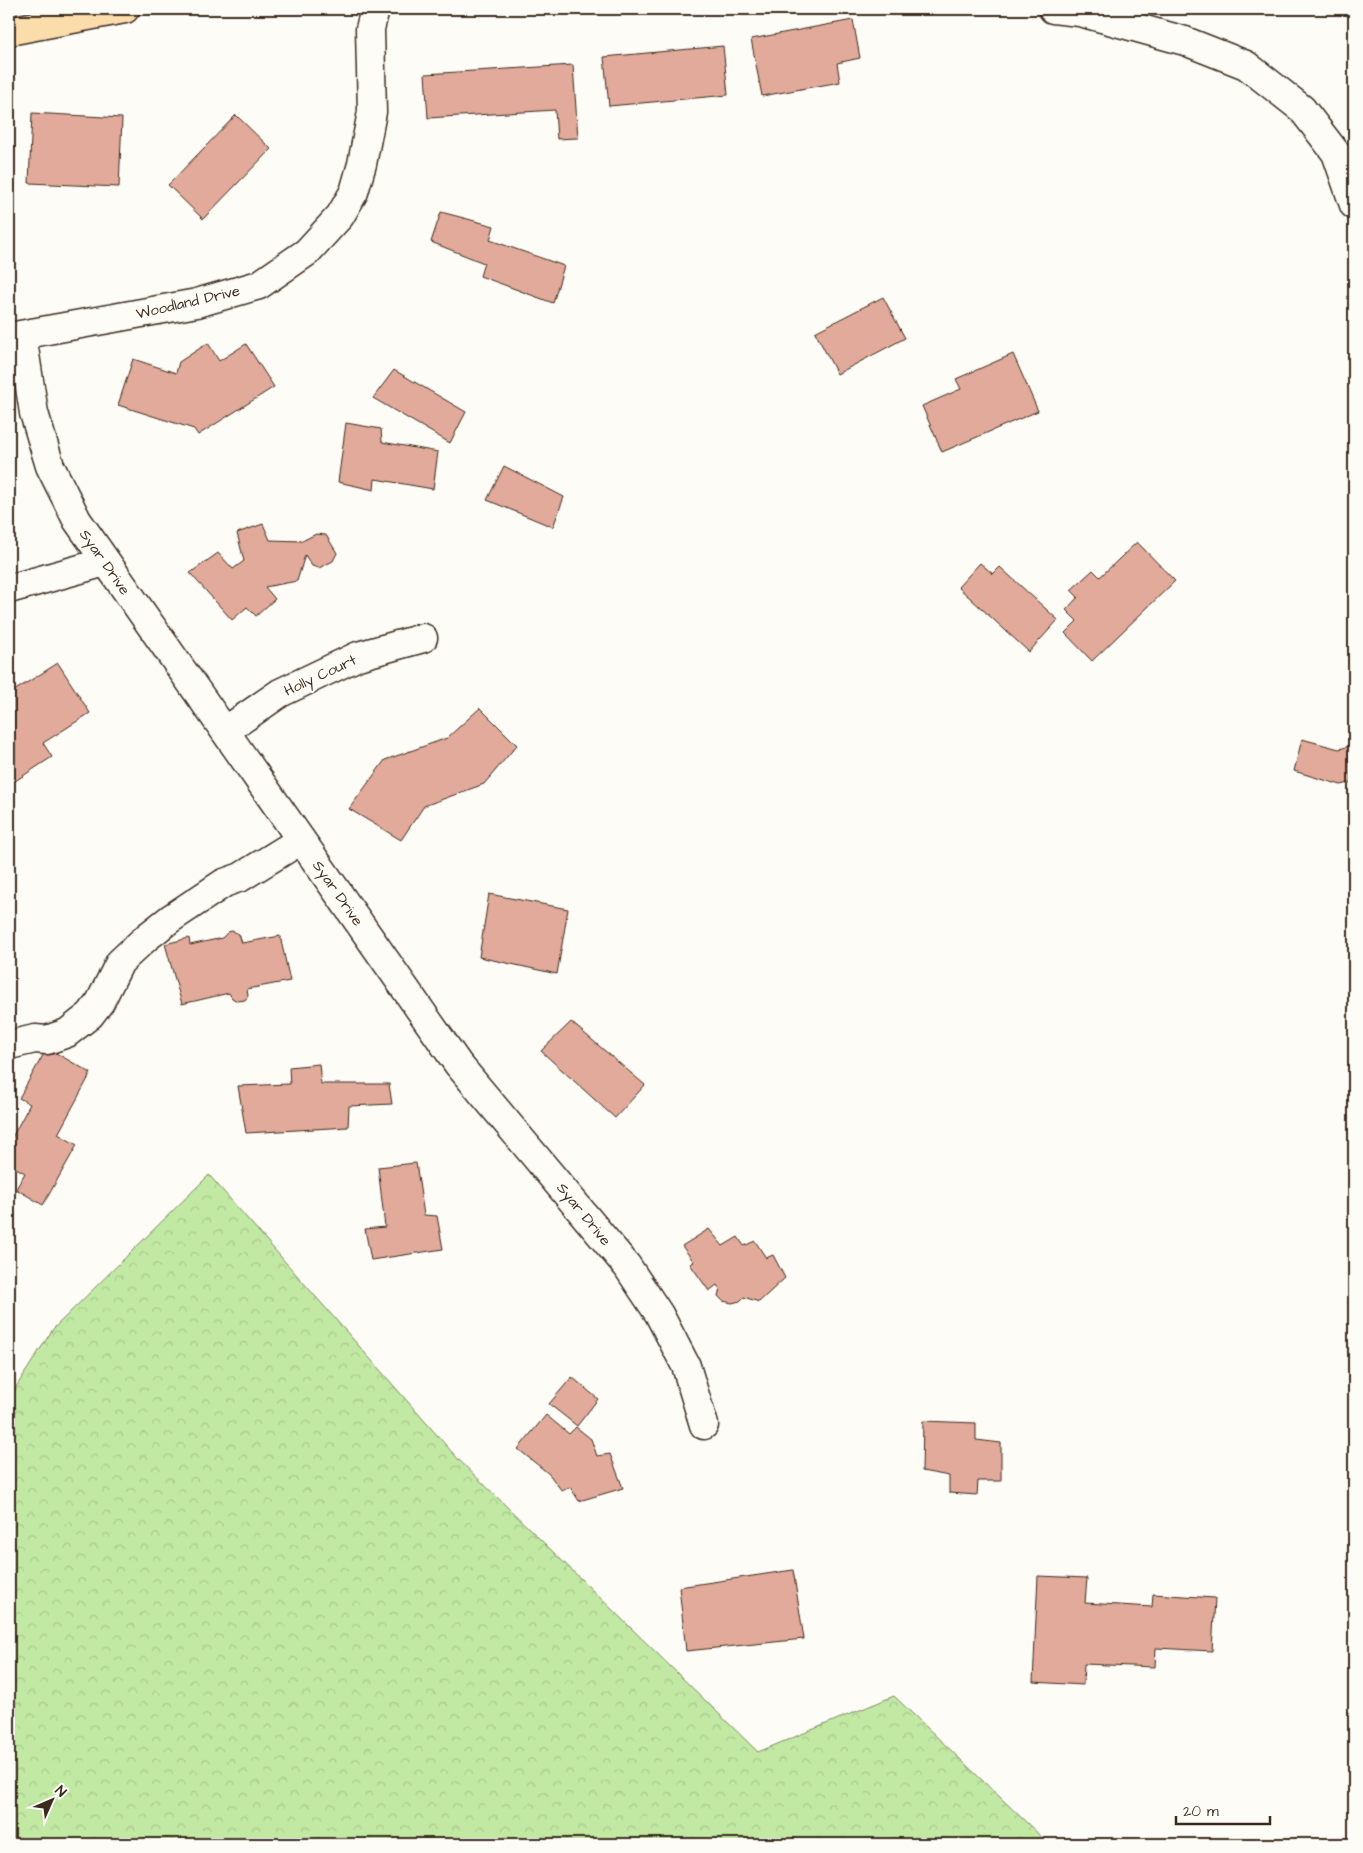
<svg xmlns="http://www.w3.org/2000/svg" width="1363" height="1853" font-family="'Architects Daughter',sans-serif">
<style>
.forest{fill:url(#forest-crowns);stroke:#7e8a61}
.building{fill:#e2aa9a;stroke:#3b2a1e}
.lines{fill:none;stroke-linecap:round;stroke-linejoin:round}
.minor-casing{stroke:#3b2a1e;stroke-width:31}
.major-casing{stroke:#3b2a1e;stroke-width:31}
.minor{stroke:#fdfcf7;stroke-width:28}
.major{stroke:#faddab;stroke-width:28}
.labels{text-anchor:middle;stroke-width:4;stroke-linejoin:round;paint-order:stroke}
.street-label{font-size:15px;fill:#3b2a1e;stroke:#fdfcf7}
</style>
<defs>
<pattern id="forest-crowns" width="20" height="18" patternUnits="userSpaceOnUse" patternTransform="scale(1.25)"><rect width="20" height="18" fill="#c2e9a4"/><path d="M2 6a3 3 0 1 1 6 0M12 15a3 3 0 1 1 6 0" fill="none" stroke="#a8c88d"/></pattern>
</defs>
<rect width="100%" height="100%" fill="#fdfcf7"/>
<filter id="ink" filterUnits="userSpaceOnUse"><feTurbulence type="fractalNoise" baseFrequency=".02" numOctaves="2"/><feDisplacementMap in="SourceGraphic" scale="10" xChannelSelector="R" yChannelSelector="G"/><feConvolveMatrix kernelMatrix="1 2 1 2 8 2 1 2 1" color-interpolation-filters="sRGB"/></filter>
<g filter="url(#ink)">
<path class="forest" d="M 209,1175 L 458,1459 L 758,1752 L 894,1696 L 1049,1844 L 9,1844 L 9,1398 L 53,1329 Z"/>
<path class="building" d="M 853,20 L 860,58 L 837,63 L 840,82 L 762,96 L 751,39 Z
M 723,46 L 728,95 L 609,106 L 604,57 Z
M 573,65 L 578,138 L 557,139 L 555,110 L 428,118 L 425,74 Z
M 32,113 L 122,118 L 119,187 L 29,183 Z
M 236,115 L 271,149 L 203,219 L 168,185 Z
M 441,212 L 494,226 L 490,240 L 564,266 L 553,303 L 480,276 L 484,263 L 431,242 Z
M 883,297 L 905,338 L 837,374 L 815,332 Z
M 208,343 L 219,361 L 246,344 L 274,387 L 198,435 L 194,429 L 118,405 L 133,359 L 176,373 L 179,362 Z
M 1013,354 L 1038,411 L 942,452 L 922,406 L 961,389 L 956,379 Z
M 394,370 L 466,412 L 450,443 L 373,398 Z
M 346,423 L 381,429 L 382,442 L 438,452 L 433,489 L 375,479 L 374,490 L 338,482 Z
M 504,466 L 564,497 L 553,527 L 487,500 Z
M 263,524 L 270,540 L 302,541 L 316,534 L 326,535 L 337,553 L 333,561 L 319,568 L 312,566 L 305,555 L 297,581 L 265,587 L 275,599 L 256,616 L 247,607 L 232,620 L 190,573 L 218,553 L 233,569 L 244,561 L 237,533 Z
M 1137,542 L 1175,581 L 1092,661 L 1065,633 L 1077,621 L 1066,610 L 1078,597 L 1071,590 L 1093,570 L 1100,577 Z
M 980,563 L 993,574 L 1000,567 L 1058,620 L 1029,652 L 958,587 Z
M 58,663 L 90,713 L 43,743 L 52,757 L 9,785 L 9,694 Z
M 480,708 L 517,745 L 484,784 L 424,806 L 401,840 L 349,809 L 385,760 L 447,738 Z
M 1302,739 L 1339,749 L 1354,745 L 1354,782 L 1341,785 L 1294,771 Z
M 489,894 L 568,909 L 557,974 L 479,957 Z
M 232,931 L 239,934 L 242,943 L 280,936 L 290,981 L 247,989 L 248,996 L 245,1000 L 237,1001 L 232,998 L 229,993 L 182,1004 L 165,944 L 189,938 L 190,945 L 222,938 L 228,932 Z
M 571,1022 L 645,1085 L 615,1118 L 541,1051 Z
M 47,1048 L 91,1073 L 58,1134 L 77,1145 L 43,1205 L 16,1189 L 25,1173 L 9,1164 L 9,1143 L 30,1104 L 19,1098 Z
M 319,1064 L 321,1084 L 389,1084 L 392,1104 L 349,1106 L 348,1127 L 246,1133 L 238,1086 L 290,1084 L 289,1067 Z
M 416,1163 L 424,1215 L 437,1216 L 443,1249 L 371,1260 L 365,1229 L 385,1227 L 378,1167 Z
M 709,1229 L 723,1246 L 738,1237 L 744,1246 L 755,1241 L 766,1258 L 773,1255 L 785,1278 L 759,1302 L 744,1297 L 740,1301 L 732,1303 L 723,1301 L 718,1296 L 720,1289 L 717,1285 L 709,1291 L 690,1264 L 694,1262 L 682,1246 Z
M 572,1377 L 598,1399 L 577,1426 L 549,1404 Z
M 546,1415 L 569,1434 L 576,1427 L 591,1439 L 597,1456 L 610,1454 L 623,1488 L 579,1501 L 570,1487 L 562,1491 L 549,1474 L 518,1449 Z
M 923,1421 L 976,1423 L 976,1440 L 1001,1443 L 1001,1481 L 978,1481 L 977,1495 L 949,1493 L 949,1476 L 922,1471 Z
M 793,1570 L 804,1639 L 686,1651 L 679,1587 Z
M 1038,1576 L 1087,1578 L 1085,1603 L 1152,1607 L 1153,1594 L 1215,1598 L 1212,1651 L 1156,1648 L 1155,1667 L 1084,1664 L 1083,1685 L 1033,1682 Z"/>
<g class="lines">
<g class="minor-casing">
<path id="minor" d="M 1053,9 L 1080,12 L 1185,41 L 1246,65 L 1302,109 L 1336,153 L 1354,205
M 22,335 L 34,413 L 50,466 L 77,520 L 458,1064 L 627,1266 L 659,1314 L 686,1366 L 704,1425
M 9,337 L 197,303 L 259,285 L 307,252 L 340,216 L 354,192 L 362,164 L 372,112 L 370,29 L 375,9
M 9,589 L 105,562
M 225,731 L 280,693 L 358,656 L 423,638
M 9,1045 L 35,1039 L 47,1040 L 67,1033 L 90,1015 L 100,1002 L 120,962 L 147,937 L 170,919 L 224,883 L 241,877 L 301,840"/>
</g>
<g class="major-casing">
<path id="major" d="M 9,31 L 125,9"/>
</g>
<use href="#minor" class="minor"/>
<use href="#major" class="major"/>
</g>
</g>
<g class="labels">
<g class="street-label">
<text transform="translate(188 302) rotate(-13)" y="5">Woodland Drive</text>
<text transform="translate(105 562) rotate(55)" y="5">Syar Drive</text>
<text transform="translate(320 675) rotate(-25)" y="5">Holly Court</text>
<text transform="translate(338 893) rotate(55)" y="5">Syar Drive</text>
<text transform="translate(584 1214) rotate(51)" y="5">Syar Drive</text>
</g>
</g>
<rect width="1363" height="1853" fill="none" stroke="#fdfcf7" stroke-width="30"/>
<rect x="15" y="15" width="1333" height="1823" fill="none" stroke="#3b2a1e" stroke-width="2" filter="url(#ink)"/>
<g transform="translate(52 1800) rotate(45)" stroke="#fdfcf7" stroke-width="4" paint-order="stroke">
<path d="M0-4L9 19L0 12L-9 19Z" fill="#3b2a1e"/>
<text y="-8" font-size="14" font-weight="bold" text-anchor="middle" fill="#3b2a1e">N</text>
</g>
<path d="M1176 1816v8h94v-8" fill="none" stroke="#3b2a1e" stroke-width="2.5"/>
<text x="1183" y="1816" font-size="15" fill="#3b2a1e" stroke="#fdfcf7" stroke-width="4" paint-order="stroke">20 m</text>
</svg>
